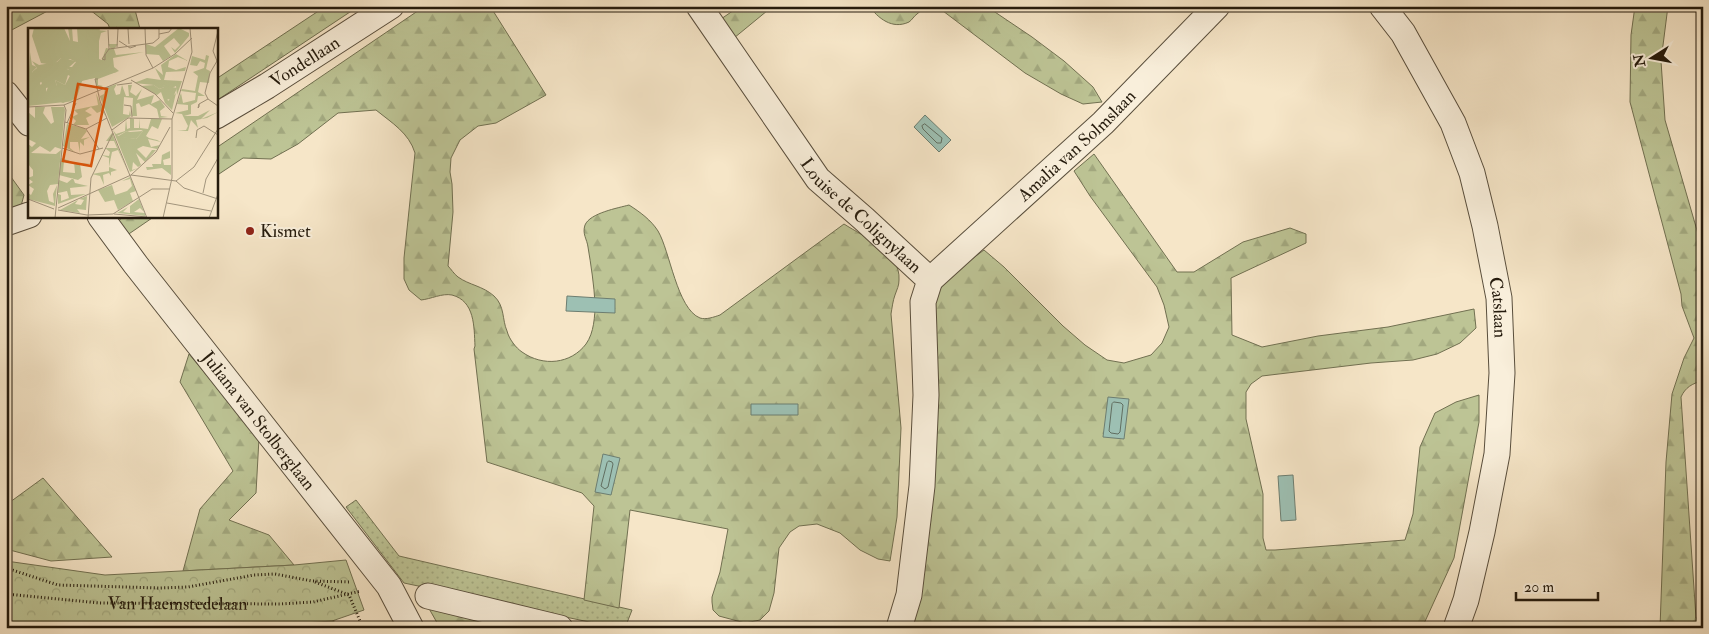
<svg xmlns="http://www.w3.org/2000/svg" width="1709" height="634" font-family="'IM FELL Double Pica',serif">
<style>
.grass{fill:url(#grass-dots);stroke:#717051}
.forest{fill:url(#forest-firs);stroke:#717051}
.park{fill:url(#park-crowns);stroke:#717051}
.water{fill:#9dc0b3;stroke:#6d7e71}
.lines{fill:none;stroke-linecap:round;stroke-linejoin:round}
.shore{stroke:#616e60;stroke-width:1}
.street-casing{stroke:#594e3c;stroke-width:27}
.path{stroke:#251b0d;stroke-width:3;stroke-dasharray:1 2.5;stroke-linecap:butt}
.street{stroke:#f9efdb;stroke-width:25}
.poi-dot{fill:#8f2418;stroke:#f9efdb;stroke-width:2}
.labels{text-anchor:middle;stroke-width:4;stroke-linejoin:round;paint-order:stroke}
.street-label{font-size:18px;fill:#251b0d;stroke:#f9efdb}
.poi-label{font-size:18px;fill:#251b0d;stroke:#f9efdb;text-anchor:start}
.inset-road{fill:none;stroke:#a2957d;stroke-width:1}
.view{fill:#de560c;fill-opacity:0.15;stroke:#de560c;stroke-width:2.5}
.inset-edge{fill:none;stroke:#251b0d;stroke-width:2.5}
</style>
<defs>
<pattern id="grass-dots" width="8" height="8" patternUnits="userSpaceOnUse" patternTransform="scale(1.25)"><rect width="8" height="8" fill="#bdc495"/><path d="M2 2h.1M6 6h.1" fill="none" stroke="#a2a87f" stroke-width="1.8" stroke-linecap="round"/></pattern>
<pattern id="forest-firs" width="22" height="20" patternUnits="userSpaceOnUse" patternTransform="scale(1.25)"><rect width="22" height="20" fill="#bdc495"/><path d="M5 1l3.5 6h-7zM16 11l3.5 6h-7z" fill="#a2a87f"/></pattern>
<pattern id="park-crowns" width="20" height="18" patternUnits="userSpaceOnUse" patternTransform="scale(1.25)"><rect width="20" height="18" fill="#bdc495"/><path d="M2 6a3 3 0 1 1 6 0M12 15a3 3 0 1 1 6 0" fill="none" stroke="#a2a87f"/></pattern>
</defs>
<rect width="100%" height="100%" fill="#f6e6c8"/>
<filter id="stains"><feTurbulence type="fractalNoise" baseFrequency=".004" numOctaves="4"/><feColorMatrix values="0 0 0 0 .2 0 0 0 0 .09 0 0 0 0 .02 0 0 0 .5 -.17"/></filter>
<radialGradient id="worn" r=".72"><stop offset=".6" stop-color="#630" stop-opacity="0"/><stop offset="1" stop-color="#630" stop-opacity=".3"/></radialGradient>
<path class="grass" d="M 356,500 L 399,556 L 632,610 L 625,628 L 613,627 L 404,583 L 346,507 Z"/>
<path class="forest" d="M 6,6 L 57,6 L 6,33 Z
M 85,6 L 134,6 L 140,29 L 110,29 L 108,24 Z
M 326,6 L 359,6 L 216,101 L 216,79 Z
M 425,6 L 490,6 L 546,95 L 496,123 L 478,126 L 460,140 L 451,158 L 450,172 L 452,184 L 453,212 L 448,266 C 451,269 454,274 458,277 C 469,285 483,286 494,296 C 505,306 502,320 507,331 C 509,339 516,348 522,352 C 543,367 571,364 586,344 C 594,333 595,316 595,303 C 594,285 591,265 588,247 C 587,239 582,234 585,225 C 590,213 618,208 629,205 C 640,212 651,220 658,231 C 670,251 677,309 700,318 C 706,320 714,317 720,315 L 844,224 C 864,237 901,252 899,280 C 899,286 897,289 895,295 C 893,300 892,308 891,314 L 901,428 L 897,517 L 890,561 L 878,559 L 860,550 L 840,533 L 817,524 L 799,526 L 790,532 L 779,548 L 774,593 L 769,611 L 760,620 L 745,623 L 719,616 L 713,610 L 712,602 L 712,597 L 720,572 L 728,529 L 630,510 L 619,608 L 584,600 L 594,506 L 582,493 L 487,462 L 474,349 L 475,346 C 474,327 475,301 452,295 C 442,293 431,299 421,300 L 409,290 L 404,279 L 404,258 L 415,153 C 409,133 392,123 376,110 L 338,113 L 298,144 L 271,159 L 243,158 L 216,176 L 216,148 Z
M 740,6 L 773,6 L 734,38 L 721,19 Z
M 869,6 L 986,6 L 1032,37 L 1064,61 L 1093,87 L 1102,102 L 1083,104 L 1061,94 L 1025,73 L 943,11 C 934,8 924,7 917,14 C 914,16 912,20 909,22 C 892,30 878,18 869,6 Z
M 1635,6 L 1668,6 L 1661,61 L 1665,120 L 1703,251 L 1703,381 C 1692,383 1685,388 1681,397 L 1696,618 L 1703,618 L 1703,628 L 1660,628 L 1666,462 L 1672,394 L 1684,358 L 1694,338 L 1682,306 L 1681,294 L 1630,102 L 1631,35 Z
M 1094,154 L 1177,272 L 1194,272 L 1243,242 L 1290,228 L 1306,234 L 1306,243 L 1231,278 L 1232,335 L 1262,347 L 1318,336 L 1388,327 L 1474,309 L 1476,328 L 1460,343 L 1437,354 L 1413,360 L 1371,363 L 1262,376 L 1251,384 L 1246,392 L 1246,419 L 1263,494 L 1263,538 L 1266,550 L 1275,550 L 1405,540 L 1413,514 L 1420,447 L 1435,413 L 1456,402 L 1479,395 L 1479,422 L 1454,558 L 1422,628 L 913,628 L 919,601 L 922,320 L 945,279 L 984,250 L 1004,267 L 1063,326 L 1085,345 L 1107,360 L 1124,363 L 1151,355 L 1162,343 L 1169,327 L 1164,305 L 1157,287 L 1090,196 L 1074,171 Z
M 6,170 L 24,195 L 21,206 L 6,214 Z
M 122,216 L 155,216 L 120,240 L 117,225 Z
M 189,354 L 259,438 L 256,493 L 229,520 L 269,535 L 294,565 L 183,571 L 200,509 L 233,471 L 180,382 Z
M 43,478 L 112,557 L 51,561 L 6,549 L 6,505 Z
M 427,605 L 517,628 L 440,628 Z
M 332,621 L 347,628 L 235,628 Z"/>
<path class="park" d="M 346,560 L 364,610 L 332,621 L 235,628 L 33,628 L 6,621 L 6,561 L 105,575 L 294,565 Z"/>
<path class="water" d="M 925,115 L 951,140 L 939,152 L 914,127 Z
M 567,296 L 615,299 L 615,313 L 566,311 Z
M 1108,397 L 1129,399 L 1124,439 L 1103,437 Z
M 751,404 L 798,404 L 798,415 L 751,415 Z
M 603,454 L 620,458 L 611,495 L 595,492 Z
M 1293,475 L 1296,520 L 1281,521 L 1278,476 Z"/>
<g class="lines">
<path class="shore" d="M 925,124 L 942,138 L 941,143 L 937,143 L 923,129 L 922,126 Z
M 1114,402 L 1121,403 L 1123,405 L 1120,432 L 1118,434 L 1111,433 L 1109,431 L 1112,404 Z
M 609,461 L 612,462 L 613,464 L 608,487 L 605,489 L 601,486 L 607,463 Z"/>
<g class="street-casing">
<g id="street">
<path id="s2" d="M 699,6 L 818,179 L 864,219 L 930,280 L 923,302 L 926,395 L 922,486 L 909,595 L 899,628"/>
<path id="s3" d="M 1382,6 L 1403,33 L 1453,123 L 1472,173 L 1485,226 L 1499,298 L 1502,373 L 1497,454 L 1482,532 L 1466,600 L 1456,628"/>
<path d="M 6,94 L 29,123"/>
<path id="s4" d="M 216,116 L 267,86 L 391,6"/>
<path id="s5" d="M 100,216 L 136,265 L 389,586 L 411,628"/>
<path d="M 6,223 L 29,215"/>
<path id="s6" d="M 930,280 L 1103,123 L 1217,6"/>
<path d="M 428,596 L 560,628"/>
</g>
</g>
<g class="path">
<path d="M 6,568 L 58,585 L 159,588 L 188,587 L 254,575 L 275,574 L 312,581 L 351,582"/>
<path d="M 315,582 L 349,595 L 363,628"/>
<path id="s1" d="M 6,594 L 100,603 L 280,604 L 313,602 L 361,591"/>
</g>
<use href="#street" class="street"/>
</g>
<circle class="poi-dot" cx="250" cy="231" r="5"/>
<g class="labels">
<g class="street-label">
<text dy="6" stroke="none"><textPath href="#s4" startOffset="104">Vondellaan</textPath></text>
<text dy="6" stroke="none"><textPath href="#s6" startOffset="199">Amalia van Solmslaan</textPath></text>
<text dy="6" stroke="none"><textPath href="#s2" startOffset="266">Louise de Colignylaan</textPath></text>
<text dy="6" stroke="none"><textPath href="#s3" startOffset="328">Catslaan</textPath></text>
<text dy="6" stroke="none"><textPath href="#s5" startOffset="259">Juliana van Stolberglaan</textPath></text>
<text dy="6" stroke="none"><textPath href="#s1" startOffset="172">Van Haemstedelaan</textPath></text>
</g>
<g class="poi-label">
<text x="260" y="237">Kismet</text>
</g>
</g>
<g transform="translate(28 28)">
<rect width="190" height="190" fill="#f6e6c8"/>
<path d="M 33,30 L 48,33 L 39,41 L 44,43 L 44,49 L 40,47 L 37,57 L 27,52 L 29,58 L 18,60 L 18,64 L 6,70 L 14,55 L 4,44 L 9,40 L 4,33 L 11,37 L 29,34 ZM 126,57 L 131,61 L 137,59 L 140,73 L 148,65 L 144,82 L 137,75 L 133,64 L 129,67 L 113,58 ZM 99,103 L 102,104 L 115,103 L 108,111 L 89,109 Z" fill="#bdc495"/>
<path d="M 6,0 L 36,0 L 42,13 L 40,0 L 44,0 L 45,13 L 50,14 L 49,0 L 79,3 L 73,5 L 71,13 L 71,31 L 74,32 L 78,20 L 83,21 L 80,16 L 90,16 L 86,21 L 88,27 L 116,24 L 85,30 L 86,39 L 91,43 L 70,51 L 70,57 L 75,58 L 69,61 L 67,50 L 55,52 L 49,59 L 47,71 L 35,75 L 0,60 L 2,24 L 4,37 L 9,39 L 4,44 L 15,50 L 11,57 L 18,64 L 21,57 L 29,58 L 27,52 L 37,57 L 44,44 L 37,39 L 44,39 L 48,34 L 42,31 L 36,34 L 33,30 L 25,37 L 13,35 L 4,8 ZM 151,0 L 161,5 L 161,8 L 147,25 L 143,19 L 147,22 L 152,17 L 146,10 L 136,18 L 143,28 L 135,33 L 131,27 L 118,26 L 118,16 L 127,19 ZM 148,26 L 160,33 L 150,29 L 141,33 L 140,39 L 148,42 L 158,39 L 157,43 L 138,44 L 136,52 L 154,53 L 149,67 L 148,58 L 142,61 L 135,57 L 137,59 L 131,61 L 126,57 L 106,55 L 119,50 L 133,52 L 127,40 L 135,47 L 133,37 ZM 178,27 L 181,28 L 178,41 L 182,43 L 181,55 L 172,54 L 170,64 L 177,68 L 170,68 L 169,74 L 163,77 L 163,86 L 156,88 L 170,88 L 182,82 L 173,91 L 190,84 L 179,90 L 168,92 L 170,100 L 163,92 L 160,103 L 149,103 L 158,102 L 160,98 L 154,86 L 147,85 L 160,82 L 160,77 L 149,76 L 153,65 L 155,75 L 167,72 L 168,65 L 153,63 L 154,61 L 167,63 L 170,48 L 165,44 L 176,40 L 177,35 L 172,33 L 169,38 L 162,37 L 164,28 L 177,32 ZM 89,56 L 86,61 L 88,67 L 92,66 L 94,57 L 98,68 L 101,68 L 100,57 L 104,57 L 102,64 L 108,68 L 114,61 L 109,72 L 126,67 L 123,76 L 132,72 L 137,79 L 132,83 L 133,88 L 140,89 L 131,90 L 129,81 L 121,76 L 113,79 L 111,75 L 108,76 L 109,88 L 104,88 L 105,70 L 96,69 L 95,86 L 101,87 L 102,82 L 103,88 L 84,99 L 70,64 L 72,68 L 76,66 L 77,60 ZM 68,65 L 78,89 L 74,83 L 69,85 L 63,79 L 57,83 L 64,87 L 58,90 L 61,97 L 45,97 L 48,93 L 44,89 L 50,86 L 46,82 L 70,77 ZM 7,79 L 17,79 L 15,85 L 23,96 L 26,94 L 23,79 L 36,79 L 37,82 L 33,121 L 27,119 L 22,124 L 12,118 L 3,125 L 28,126 L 33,122 L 30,156 L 22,157 L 19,163 L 21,173 L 26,175 L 25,166 L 29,157 L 27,178 L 0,171 L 0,165 L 3,167 L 6,161 L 0,157 L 5,154 L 0,150 L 5,148 L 5,142 L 0,136 L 0,116 L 4,119 L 8,115 L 0,111 L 0,84 L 7,90 ZM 102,90 L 106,91 L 106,100 L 111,100 L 112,90 L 112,100 L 120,101 L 123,91 L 134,91 L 130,101 L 124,98 L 118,108 L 121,110 L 129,112 L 133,114 L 120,111 L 123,119 L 132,117 L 129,121 L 115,118 L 109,121 L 118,130 L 124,122 L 128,122 L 117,134 L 108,125 L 113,137 L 110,139 L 105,134 L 104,142 L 110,140 L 102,144 L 85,102 L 88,106 L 97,103 L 98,91 L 99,101 L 102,100 ZM 99,103 L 113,102 L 115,103 L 108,111 L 89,108 ZM 39,96 L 56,100 L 59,103 L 53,111 L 62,109 L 56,112 L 56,118 L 52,114 L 52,125 L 50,114 L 42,114 L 42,120 L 48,125 L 35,118 ZM 84,105 L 101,146 L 90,122 L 84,124 L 81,139 L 89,142 L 83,144 L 83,148 L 81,145 L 75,147 L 76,157 L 72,148 L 64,146 L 81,143 L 81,130 L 73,127 L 81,128 L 82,124 L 77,120 L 89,120 L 86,113 L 78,113 ZM 142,112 L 142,130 L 135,132 L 136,137 L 143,137 L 143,147 L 134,140 L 119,142 L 118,139 L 125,139 L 124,136 L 133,136 L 134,127 L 142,123 ZM 33,130 L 48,135 L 66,136 L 52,136 L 54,149 L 50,152 L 31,147 ZM 36,133 L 46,134 L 47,145 L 35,144 ZM 102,149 L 108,163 L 102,165 L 105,173 L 90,182 L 86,172 L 77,174 L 70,162 L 84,157 L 87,167 L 99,163 L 104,158 L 102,151 L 94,153 ZM 45,150 L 47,155 L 60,158 L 42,160 L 43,167 L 58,166 L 30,176 L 30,166 L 33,167 L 33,173 L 41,170 L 39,163 L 30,165 L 31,152 L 39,155 ZM 59,168 L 58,182 L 49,181 L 52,185 L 32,182 L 50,172 L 47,176 L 53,177 L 56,172 L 51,171 ZM 111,171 L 116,184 L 112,180 L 106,184 L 117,185 L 117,188 L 89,185 L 100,179 L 95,184 L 102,185 L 102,178 Z" fill="#bdc495" fill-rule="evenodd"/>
<path d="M 58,0 L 72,0 L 68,30 L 89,44 L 54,53 L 48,72 L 49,59 L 61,30 ZM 0,41 L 21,67 L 46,73 L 0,78 ZM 135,57 L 149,60 L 144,72 L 139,71 Z" fill="#bdc495"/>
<path class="inset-road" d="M 74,0 L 117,0M 117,0 L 118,27 L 125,40M 100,1 L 101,16M 131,6 L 141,4 L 144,0M 91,13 L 102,20 L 108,18M 89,19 L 90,1M 81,21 L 125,15 L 131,10 L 131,0M 77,26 L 77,32 L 74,31 L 81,21 L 80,2M 189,33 L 185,23 L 190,3M 70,51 L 67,51 L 72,73 L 119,190M 103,52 L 127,66 L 145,85M 89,57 L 104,55M 180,71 L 177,65 L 182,45 L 189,33M 171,76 L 170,80 L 171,79 L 171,76 L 180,71 L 190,78M 36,77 L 125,40 L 147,26 L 164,10M 96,77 L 103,78 L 104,89M 0,79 L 36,77 L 38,82 L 27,190M 37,94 L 58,101 L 79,90M 39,95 L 48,75M 58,101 L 71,121M 84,102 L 100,90 L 144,91M 168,110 L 169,102 L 176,98 L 190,107M 34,120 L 52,126 L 75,120M 103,147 L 128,124 L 142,99M 148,153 L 166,139 L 190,101M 148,153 L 156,160 L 190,171M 175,165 L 178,151 L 190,130M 0,171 L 26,181M 139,175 L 183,183M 30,180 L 103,147 L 148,153M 30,182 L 59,187 L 85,186 L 124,161 L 142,161M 86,186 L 119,189M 60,190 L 63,150 L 85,105M 135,190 L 144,150 L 144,91 L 164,24 L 162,0M 181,190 L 190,166"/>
<path class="view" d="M 50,56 L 79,61 L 63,138 L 35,133 Z"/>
<rect width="190" height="190" class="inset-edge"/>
</g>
<rect width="1709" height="634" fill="none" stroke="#f6e6c8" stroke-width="25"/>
<rect x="8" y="8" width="1694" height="619" fill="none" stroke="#251b0d" stroke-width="2.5"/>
<rect x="12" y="12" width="1684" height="609" fill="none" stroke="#251b0d"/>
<g transform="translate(1652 58) rotate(259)" stroke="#f9efdb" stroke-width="4" paint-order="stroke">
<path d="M0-4L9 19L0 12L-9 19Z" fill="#251b0d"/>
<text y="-8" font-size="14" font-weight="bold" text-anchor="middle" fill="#251b0d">N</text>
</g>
<path d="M1516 592v8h82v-8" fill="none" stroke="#251b0d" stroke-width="2.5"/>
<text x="1524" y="592" font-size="15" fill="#251b0d" stroke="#f9efdb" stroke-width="4" paint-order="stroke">20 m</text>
<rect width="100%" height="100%" filter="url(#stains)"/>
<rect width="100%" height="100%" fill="url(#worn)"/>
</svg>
